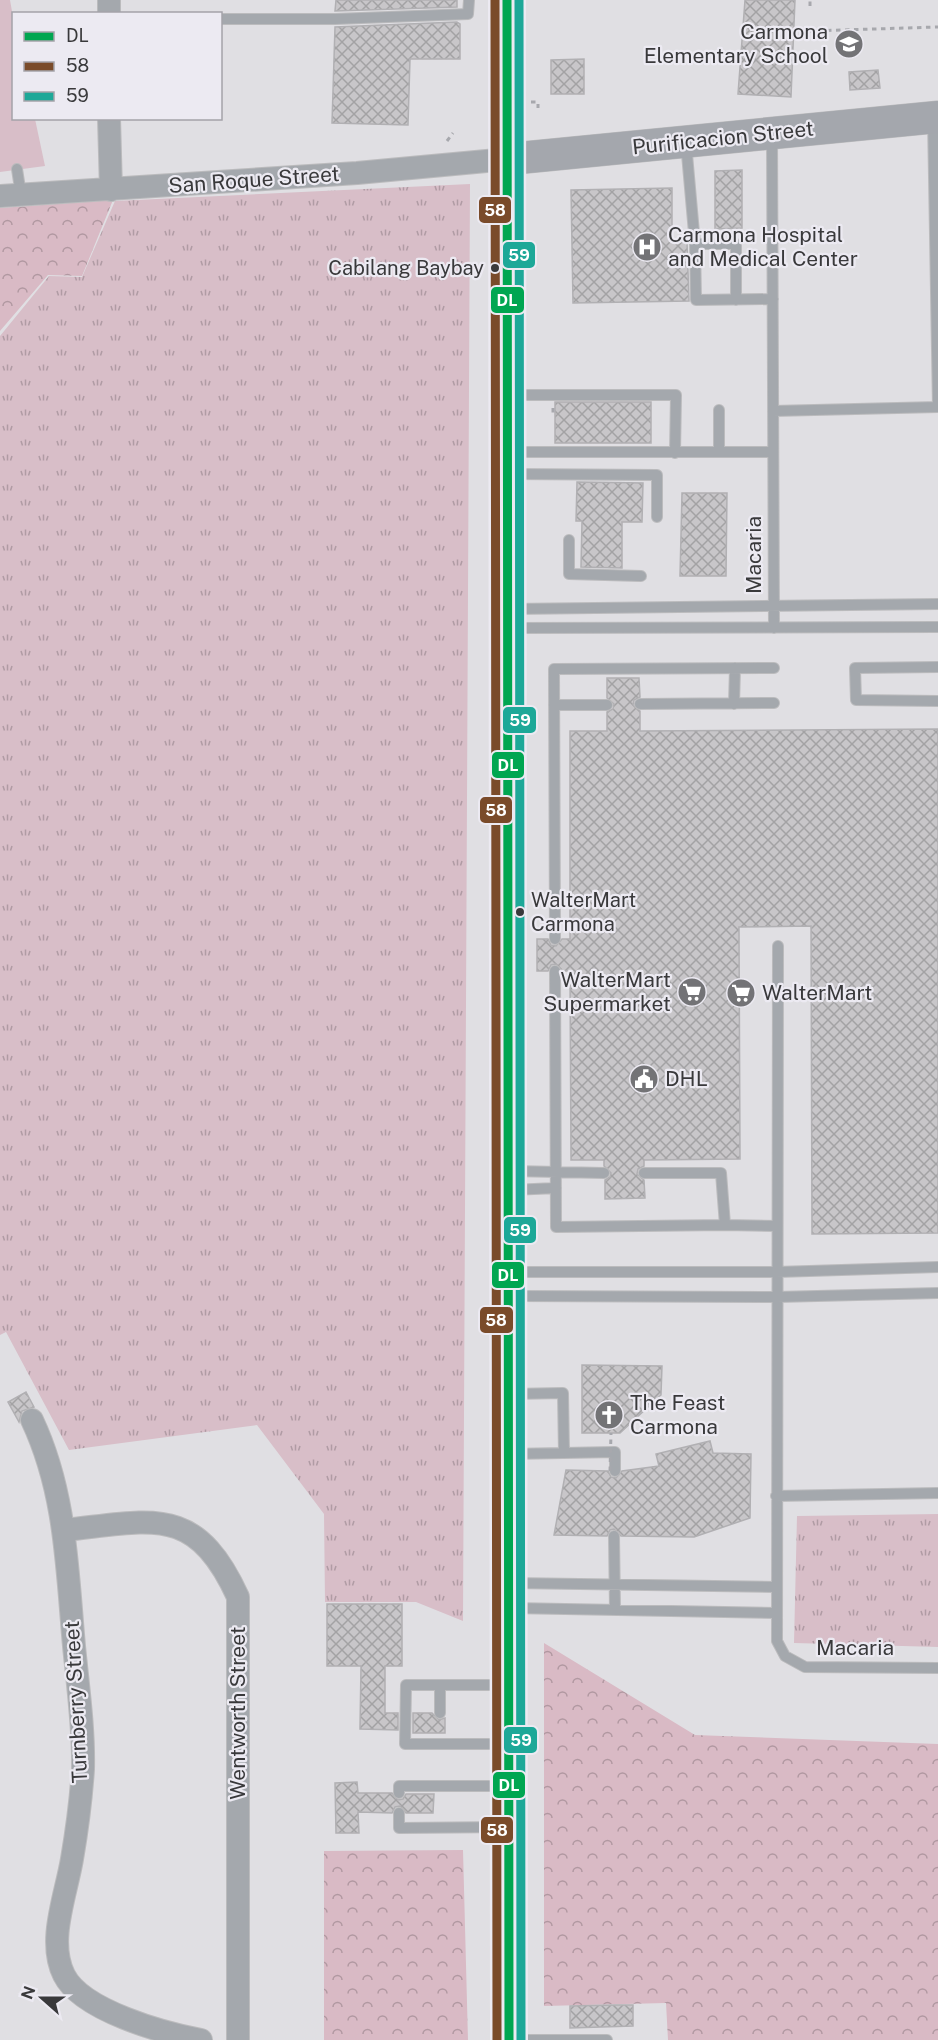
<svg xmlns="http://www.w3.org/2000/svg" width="938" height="2040" font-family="'Public Sans',sans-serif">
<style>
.grass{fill:url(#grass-tufts)}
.forest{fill:url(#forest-crowns)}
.green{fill:#d8bec8}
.building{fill:url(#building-cross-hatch);stroke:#b1b0b3;stroke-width:1.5}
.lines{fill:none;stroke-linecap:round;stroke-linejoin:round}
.lane-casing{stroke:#bbbbbd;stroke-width:12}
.street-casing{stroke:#bbbbbd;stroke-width:24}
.secondary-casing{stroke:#bbbbbd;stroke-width:33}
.highway-casing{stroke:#bbbbbd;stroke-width:34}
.path{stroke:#a7a8ad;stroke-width:3;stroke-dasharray:4.5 4.5;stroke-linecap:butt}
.lane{stroke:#a4a8ad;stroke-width:10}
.street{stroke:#a4a8ad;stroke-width:22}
.secondary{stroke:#a4a7ad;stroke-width:32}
.highway{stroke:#a4a5ac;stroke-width:33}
.path-bridge{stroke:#a7a8ad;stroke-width:3;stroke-dasharray:4.5 4.5;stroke-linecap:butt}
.bus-1-casing{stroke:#eceaf2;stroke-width:14}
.bus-2-casing{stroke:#eceaf2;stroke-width:14}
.bus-3-casing{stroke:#eceaf2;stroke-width:14}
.bus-1{stroke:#00a651;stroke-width:9}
.bus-2{stroke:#7a4b2a;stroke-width:9}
.bus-3{stroke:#1da898;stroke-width:9}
.bus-dot{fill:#39393b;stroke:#eceaf2;stroke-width:2}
.labels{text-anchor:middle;stroke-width:4.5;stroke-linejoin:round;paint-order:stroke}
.bus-label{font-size:20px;fill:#39393b;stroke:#eceaf2;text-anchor:end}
.poi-label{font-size:21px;fill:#39393b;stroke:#eceaf2;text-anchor:start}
.street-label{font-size:21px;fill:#39393b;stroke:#eceaf2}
.line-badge{stroke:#eceaf2;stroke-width:2}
.badge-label{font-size:16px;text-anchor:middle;font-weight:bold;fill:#fff}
</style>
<defs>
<pattern id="grass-tufts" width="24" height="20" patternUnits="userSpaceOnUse" patternTransform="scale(1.5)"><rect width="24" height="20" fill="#d8bec8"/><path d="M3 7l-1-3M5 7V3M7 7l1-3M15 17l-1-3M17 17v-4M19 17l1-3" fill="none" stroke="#b09ba4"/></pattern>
<pattern id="forest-crowns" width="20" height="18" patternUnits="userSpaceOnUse" patternTransform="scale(1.5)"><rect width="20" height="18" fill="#d9bac5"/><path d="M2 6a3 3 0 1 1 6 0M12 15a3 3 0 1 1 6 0" fill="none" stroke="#b198a1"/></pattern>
<pattern id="building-cross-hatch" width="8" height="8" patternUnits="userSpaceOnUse" patternTransform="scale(1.5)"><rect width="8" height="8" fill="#c8c6c9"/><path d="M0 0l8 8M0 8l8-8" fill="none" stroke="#a3a2a4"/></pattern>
</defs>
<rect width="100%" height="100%" fill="#e0dfe3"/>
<path class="grass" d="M 470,184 L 463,1621 L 416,1602 L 325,1602 L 324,1514 L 257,1425 L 69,1450 L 6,1332 L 0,1335 L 0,336 L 49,276 L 82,277 L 115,201 Z
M 938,1514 L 938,1647 L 794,1643 L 797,1516 Z"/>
<path class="forest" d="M 113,200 L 82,276 L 48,275 L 0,331 L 0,208 Z
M 544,1643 L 695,1735 L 938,1744 L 938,2040 L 668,2040 L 666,2003 L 544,2006 Z
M 463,1850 L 468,2040 L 324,2040 L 324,1851 Z"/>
<path class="green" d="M 0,0 L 10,0 L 13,17 L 14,118 L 35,119 L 45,166 L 0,172 Z"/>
<path class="building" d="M 336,0 L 457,0 L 457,7 L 335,11 Z
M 745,0 L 795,0 L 791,97 L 738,94 Z
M 457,22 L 460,24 L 460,59 L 410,59 L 408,125 L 332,123 L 335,27 Z
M 584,59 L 584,94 L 551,94 L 551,60 Z
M 878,70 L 880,88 L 850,90 L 849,72 Z
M 742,170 L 742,228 L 715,229 L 715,171 Z
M 672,188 L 672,242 L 687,242 L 689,301 L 573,303 L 571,190 Z
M 555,402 L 651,402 L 651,443 L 555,443 Z
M 577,482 L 643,483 L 642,522 L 622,522 L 622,568 L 581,567 L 582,521 L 576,521 Z
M 682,493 L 727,493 L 726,576 L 680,576 Z
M 607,678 L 639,678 L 640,697 L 634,700 L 633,705 L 640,711 L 640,731 L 938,729 L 938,1233 L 812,1234 L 811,926 L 739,927 L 740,1159 L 644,1160 L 644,1166 L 638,1169 L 637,1174 L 644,1180 L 645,1198 L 605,1199 L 605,1180 L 610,1177 L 611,1173 L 604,1166 L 604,1160 L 571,1160 L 570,971 L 562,971 L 556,964 L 551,965 L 548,971 L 537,971 L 537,939 L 548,939 L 551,945 L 556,946 L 562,939 L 570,939 L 570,731 L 607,731 L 607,712 L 613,709 L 614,704 L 607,698 Z
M 582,1365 L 662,1366 L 661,1395 L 620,1433 L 582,1433 Z
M 26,1392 L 34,1407 L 22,1411 L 19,1422 L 8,1402 Z
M 710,1441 L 713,1453 L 751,1454 L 750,1518 L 694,1537 L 621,1536 L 614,1529 L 610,1530 L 607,1536 L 554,1535 L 566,1470 L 608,1471 L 611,1477 L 616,1478 L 622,1471 L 659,1466 L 656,1454 Z
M 327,1604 L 402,1604 L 402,1666 L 385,1666 L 385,1713 L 398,1713 L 398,1730 L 360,1729 L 361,1666 L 327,1666 Z
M 413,1713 L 432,1713 L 439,1720 L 445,1718 L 445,1733 L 413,1733 Z
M 357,1782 L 358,1793 L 392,1793 L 398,1800 L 403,1799 L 406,1794 L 434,1794 L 433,1813 L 406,1813 L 400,1806 L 395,1807 L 392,1813 L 358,1812 L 359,1833 L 336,1833 L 335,1783 Z
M 617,2005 L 633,2005 L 633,2026 L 570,2028 L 570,2006 Z"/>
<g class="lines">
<g class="lane-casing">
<path id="lane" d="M 220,19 L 335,19 L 468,14 L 469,0
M 933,119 L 938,407
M 772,136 L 774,628
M 686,143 L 695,244
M 17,169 L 21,195
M 736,300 L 736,244 L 695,244 L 696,300 L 773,299
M 511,395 L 676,395 L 675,453
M 773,411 L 938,407
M 511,452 L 773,452
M 719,452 L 719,410
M 511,474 L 657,475 L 657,517
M 569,540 L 569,574 L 641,576
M 511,609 L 938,604
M 511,628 L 938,627
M 938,667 L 855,668 L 856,700 L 938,701
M 640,704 L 774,703
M 734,704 L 735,668
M 554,705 L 607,705
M 555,939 L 554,669 L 774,668
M 778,946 L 777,1641 L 785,1656 L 805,1667 L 938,1668
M 555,971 L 556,1227 L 725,1225 L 721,1173 L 644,1173
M 512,1171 L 604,1173
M 512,1190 L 556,1188
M 725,1225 L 777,1226
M 511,1272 L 777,1272 L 938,1267
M 511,1296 L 777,1297 L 938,1293
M 512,1394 L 563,1393 L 564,1453
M 511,1454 L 615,1452 L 615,1471
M 776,1496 L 938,1493
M 614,1536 L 615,1610
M 512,1583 L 776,1587
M 512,1608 L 776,1613
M 440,1713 L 440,1685
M 505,1744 L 405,1744 L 406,1685 L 505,1685
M 399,1793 L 399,1786 L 505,1786
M 399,1813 L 399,1828 L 507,1827
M 512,2040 L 607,2040"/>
</g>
<g class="street-casing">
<path id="street" d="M 109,14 L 109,0
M 109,118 L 111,190
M 0,196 L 357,173 L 508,159
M 32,1420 C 66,1492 67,1568 74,1646 C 78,1687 84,1729 83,1769 C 81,1799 77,1830 72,1859 C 66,1895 47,1941 64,1975 C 82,2011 164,2033 201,2040
M 64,1530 C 152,1521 195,1503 238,1597 L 238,2040"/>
</g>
<g class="secondary-casing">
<path id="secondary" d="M 508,159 L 938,117"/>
</g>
<g class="highway-casing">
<path id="highway" d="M 507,0 L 509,2040"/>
</g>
<path class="path" d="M 810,6 L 810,0
M 809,31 L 938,27
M 531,102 L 538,102 L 538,108
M 447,141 L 453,133
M 553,408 L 553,413 L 555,413"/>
<use href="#lane" class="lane"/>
<use href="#street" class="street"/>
<use href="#secondary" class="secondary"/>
<use href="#highway" class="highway"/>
<path class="path-bridge" d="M 610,1471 L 611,1433"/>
<g class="bus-1-casing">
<path id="bus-1" d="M 507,0 L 509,2040"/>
</g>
<g class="bus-2-casing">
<path id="bus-2" d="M 495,0 L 497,2040"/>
</g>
<g class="bus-3-casing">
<path id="bus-3" d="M 519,0 L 521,2040"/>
</g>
<use href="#bus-1" class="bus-1"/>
<use href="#bus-2" class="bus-2"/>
<use href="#bus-3" class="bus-3"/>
</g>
<defs>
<g id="school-disc" transform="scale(1.5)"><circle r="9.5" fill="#737376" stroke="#eceaf2"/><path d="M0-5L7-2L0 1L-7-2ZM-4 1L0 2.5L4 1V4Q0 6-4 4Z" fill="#fff"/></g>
<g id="hospital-disc" transform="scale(1.5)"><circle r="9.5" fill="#737376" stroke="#eceaf2"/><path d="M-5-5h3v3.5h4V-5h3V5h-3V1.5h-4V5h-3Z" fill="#fff"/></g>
<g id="supermarket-disc" transform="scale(1.5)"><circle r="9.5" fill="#737376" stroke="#eceaf2"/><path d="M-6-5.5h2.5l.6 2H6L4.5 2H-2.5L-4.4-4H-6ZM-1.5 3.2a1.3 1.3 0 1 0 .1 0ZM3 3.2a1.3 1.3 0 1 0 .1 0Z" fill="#fff"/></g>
<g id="civic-disc" transform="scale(1.5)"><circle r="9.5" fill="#737376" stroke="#eceaf2"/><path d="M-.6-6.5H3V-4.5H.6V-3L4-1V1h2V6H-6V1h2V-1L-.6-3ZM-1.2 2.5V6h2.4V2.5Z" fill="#fff"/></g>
<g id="church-disc" transform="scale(1.5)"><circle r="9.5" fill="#737376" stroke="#eceaf2"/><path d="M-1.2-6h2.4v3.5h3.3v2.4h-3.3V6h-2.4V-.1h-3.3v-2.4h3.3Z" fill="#fff"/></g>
</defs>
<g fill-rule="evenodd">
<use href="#school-disc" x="849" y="44"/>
<use href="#hospital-disc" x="647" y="247"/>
<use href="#supermarket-disc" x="692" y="992"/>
<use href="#supermarket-disc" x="741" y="993"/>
<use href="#civic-disc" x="644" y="1079"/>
<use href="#church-disc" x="609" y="1415"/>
</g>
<g class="bus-dot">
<circle cx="495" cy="268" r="5"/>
<circle cx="520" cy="912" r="5"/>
</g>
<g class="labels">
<g class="bus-label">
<text x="484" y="275">Cabilang Baybay</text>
<text x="531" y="907" text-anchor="start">WalterMart<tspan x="531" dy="24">Carmona</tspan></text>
</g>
<g class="poi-label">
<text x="828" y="39" text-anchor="end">Carmona<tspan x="828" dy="24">Elementary School</tspan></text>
<text x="668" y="242">Carmona Hospital<tspan x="668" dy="24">and Medical Center</tspan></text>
<text x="671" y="987" text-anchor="end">WalterMart<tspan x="671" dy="24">Supermarket</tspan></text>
<text x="762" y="1000">WalterMart</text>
<text x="665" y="1086">DHL</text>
<text x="630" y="1410">The Feast<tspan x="630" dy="24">Carmona</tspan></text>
</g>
<g class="street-label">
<text transform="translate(723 138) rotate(-6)" y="7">Purificacion Street</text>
<text transform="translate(254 180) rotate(-4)" y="7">San Roque Street</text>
<text transform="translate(754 555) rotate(-90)" y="7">Macaria</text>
<text x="855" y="1655">Macaria</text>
<text transform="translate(76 1702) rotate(-93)" y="7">Turnberry Street</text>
<text transform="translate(238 1713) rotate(-90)" y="7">Wentworth Street</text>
</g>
</g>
<g class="line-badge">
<rect x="478" y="196" width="34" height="28" rx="6" fill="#7a4b2a"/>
<rect x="502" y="241" width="34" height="28" rx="6" fill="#1da898"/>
<rect x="490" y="286" width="35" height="28" rx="6" fill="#00a651"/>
<rect x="502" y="706" width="35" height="28" rx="6" fill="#1da898"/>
<rect x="491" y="751" width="34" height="28" rx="6" fill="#00a651"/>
<rect x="479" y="796" width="34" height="28" rx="6" fill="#7a4b2a"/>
<rect x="503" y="1216" width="34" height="28" rx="6" fill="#1da898"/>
<rect x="491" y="1261" width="34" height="28" rx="6" fill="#00a651"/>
<rect x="479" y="1306" width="35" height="28" rx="6" fill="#7a4b2a"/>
<rect x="503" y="1726" width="35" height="28" rx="6" fill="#1da898"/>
<rect x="492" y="1771" width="34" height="28" rx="6" fill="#00a651"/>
<rect x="480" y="1816" width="34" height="28" rx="6" fill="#7a4b2a"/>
</g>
<g class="badge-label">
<text x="495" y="216">58</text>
<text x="519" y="261">59</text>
<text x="507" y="306">DL</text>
<text x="520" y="726">59</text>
<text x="508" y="771">DL</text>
<text x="496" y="816">58</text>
<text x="520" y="1236">59</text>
<text x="508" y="1281">DL</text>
<text x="496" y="1326">58</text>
<text x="521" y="1746">59</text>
<text x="509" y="1791">DL</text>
<text x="497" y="1836">58</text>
</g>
<rect x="12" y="12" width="210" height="108" fill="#eceaf2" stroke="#a4a3a9" stroke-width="1.5"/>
<rect x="24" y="32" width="30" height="9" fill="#00a651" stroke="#a4a3a9" stroke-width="1.5"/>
<text x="66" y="42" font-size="18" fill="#39393b">DL</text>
<rect x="24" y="62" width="30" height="9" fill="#7a4b2a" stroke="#a4a3a9" stroke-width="1.5"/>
<text x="66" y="72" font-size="18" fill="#39393b">58</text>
<rect x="24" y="92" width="30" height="9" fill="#1da898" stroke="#a4a3a9" stroke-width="1.5"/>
<text x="66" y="102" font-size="18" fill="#39393b">59</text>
<g transform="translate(42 1998) rotate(291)" stroke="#eceaf2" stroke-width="4.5" paint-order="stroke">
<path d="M0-4.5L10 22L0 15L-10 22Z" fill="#39393b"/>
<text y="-9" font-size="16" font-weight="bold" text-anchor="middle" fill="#39393b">N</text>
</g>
</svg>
